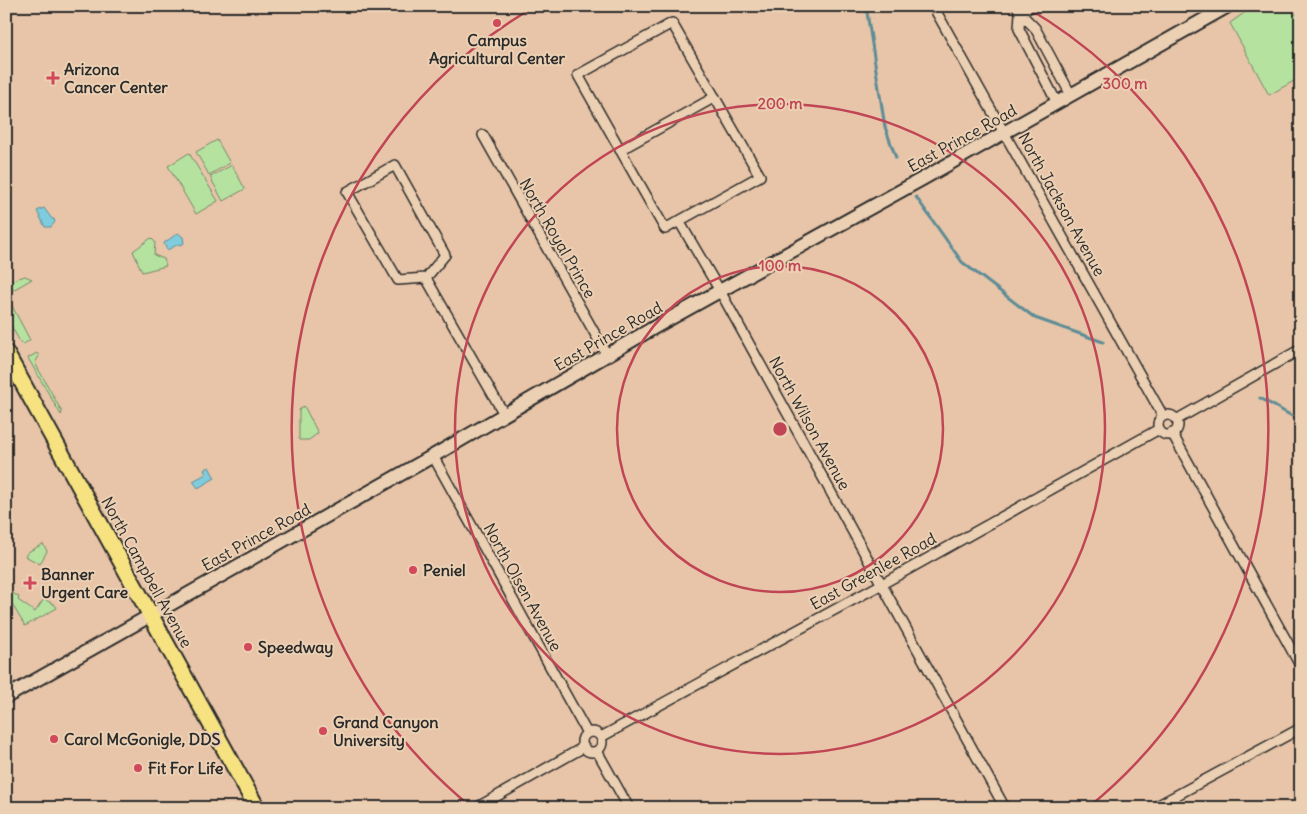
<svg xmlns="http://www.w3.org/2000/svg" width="1307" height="814" font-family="Delius,sans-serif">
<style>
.green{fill:#b6e2a0;stroke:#708666}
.water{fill:#7eccdd;stroke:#5d8c96}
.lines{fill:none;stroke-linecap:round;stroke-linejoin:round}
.stream{stroke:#5d8c96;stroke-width:3}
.street-casing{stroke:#2b2b2b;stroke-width:12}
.secondary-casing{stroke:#2b2b2b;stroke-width:16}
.primary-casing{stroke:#2b2b2b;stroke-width:19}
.street{stroke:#ecd0b3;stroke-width:9}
.secondary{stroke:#ecd0b3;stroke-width:12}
.primary{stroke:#f7e281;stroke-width:15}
.ring{fill:none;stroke:#c04656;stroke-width:2.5}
.poi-dot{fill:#d1495b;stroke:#ecd0b3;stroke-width:2}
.labels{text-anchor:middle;stroke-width:4;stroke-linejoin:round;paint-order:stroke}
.poi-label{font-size:16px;font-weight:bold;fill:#2b2b2b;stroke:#ecd0b3;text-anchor:start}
.street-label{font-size:16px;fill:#2b2b2b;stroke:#ecd0b3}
.centre{fill:#c04656;stroke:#ecd0b3;stroke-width:2.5}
.ring-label{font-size:15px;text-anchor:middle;font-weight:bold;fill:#c04656;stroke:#ecd0b3;stroke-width:4;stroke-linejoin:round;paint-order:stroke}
</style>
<rect width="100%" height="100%" fill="#e8c5a8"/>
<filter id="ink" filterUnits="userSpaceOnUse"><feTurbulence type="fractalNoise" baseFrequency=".02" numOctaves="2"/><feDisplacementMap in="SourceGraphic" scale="10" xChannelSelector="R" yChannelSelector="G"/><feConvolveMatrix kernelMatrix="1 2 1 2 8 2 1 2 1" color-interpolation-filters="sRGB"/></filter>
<g filter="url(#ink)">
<path class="green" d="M 1254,6 L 1288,6 L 1301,19 L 1301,77 L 1269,95 L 1230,23 Z
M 217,140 L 230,163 L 209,175 L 196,152 Z
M 189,153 L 218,201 L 196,214 L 168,166 Z
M 232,165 L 245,189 L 223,201 L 210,177 Z
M 151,238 L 155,242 L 154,255 L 164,259 L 166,266 L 142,272 L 133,251 Z
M 25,276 L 32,279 L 6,294 L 6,281 L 7,282 Z
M 11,304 L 30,340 L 22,345 L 6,317 L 6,307 Z
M 37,353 L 39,356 L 35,363 L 62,412 L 61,415 L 28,358 Z
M 304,406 L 318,433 L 309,440 L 299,440 L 299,410 Z
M 43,544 L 47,551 L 40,564 L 25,556 L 28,552 Z
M 6,589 L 19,597 L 18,600 L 35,612 L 44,599 L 55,605 L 57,608 L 25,626 L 6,594 Z"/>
<path class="water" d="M 44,208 L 52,219 L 54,219 L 55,222 L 51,227 L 45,227 L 37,211 Z
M 178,233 L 183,237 L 184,243 L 181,245 L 179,244 L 167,250 L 164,243 Z
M 209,467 L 215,478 L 198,488 L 193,481 L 206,474 L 204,470 Z"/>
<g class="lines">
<path class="stream" d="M 866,6 L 885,127 L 896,158
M 916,197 L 962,262 L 1035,318 L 1103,342
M 1260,398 L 1301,421"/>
<g class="street-casing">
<path id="street" d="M 933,6 L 1163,416
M 1017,6 L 1020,13 L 1019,29 L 1057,103
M 1020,13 L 1035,28 L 1071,95
M 1020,13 L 1032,6
M 483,135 L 607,355
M 620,150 L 715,97
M 395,165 L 445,255 L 426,278 L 398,280 L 347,192 Z
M 679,221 L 760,176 L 672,23 L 578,75 L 665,229 L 679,221 L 720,291 L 1005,808
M 426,278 L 504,414
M1158 425a10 10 0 1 1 20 0a10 10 0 1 1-20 0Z
M 1176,420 L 1301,349
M 1172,433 L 1301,667
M 433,456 L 587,733
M582 742a10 10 0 1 1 20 0a10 10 0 1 1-20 0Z
M 601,737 L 882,584 L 1159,429
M 597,751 L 629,808
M 476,808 L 584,747
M 1153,808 L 1301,728"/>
</g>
<g class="secondary-casing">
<path id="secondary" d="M 6,697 L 433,456 L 662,323 L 924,178 L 1228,6"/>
</g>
<g class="primary-casing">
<path id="primary" d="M 6,353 L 257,808"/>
</g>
<use href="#street" class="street"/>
<use href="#secondary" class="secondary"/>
<use href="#primary" class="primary"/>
</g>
</g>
<g class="ring">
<circle cx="780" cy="429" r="163"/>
<circle cx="780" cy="429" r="325"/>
<path d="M470 806A488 488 0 0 1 536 6M1024 6A488 488 0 0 1 1090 806"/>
</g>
<g class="poi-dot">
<circle cx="497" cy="23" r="5"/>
<path d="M50.5 70.5h5v5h5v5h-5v5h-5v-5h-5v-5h5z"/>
<circle cx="413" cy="570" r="5"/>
<path d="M27.5 575.5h5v5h5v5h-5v5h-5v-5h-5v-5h5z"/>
<circle cx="248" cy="647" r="5"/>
<circle cx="323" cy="731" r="5"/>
<circle cx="54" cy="739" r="5"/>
<circle cx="138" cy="768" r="5"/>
</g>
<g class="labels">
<g class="poi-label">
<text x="497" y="46" text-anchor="middle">Campus<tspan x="497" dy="18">Agricultural Center</tspan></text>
<text x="64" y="75">Arizona<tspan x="64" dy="18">Cancer Center</tspan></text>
<text x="423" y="576">Peniel</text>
<text x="41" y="580">Banner<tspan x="41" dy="18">Urgent Care</tspan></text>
<text x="258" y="653">Speedway</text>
<text x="333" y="728">Grand Canyon<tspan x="333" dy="18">University</tspan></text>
<text x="64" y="745">Carol McGonigle, DDS</text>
<text x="148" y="774">Fit For Life</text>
</g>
<g class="street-label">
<text transform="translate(962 138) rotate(-29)" y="6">East Prince Road</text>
<text transform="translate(1062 204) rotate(61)" y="6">North Jackson Avenue</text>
<text transform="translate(558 238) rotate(60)" y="6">North Royal Prince</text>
<text transform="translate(608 336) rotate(-30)" y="6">East Prince Road</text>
<text transform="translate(810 423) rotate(61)" y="6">North Wilson Avenue</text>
<text transform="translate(256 537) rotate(-29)" y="6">East Prince Road</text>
<text transform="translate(873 571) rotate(-29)" y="6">East Greenlee Road</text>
<text transform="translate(147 572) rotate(61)" y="6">North Campbell Avenue</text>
<text transform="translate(523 587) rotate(61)" y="6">North Olsen Avenue</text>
</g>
</g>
<circle cx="780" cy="429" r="8" class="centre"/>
<g class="ring-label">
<text x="1125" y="89">300 m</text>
<text x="780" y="109">200 m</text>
<text x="780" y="271">100 m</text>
</g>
<rect width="1307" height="814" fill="none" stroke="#ecd0b3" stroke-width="25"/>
<rect x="12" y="12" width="1282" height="789" fill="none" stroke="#2b2b2b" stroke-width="2" filter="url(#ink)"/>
</svg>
